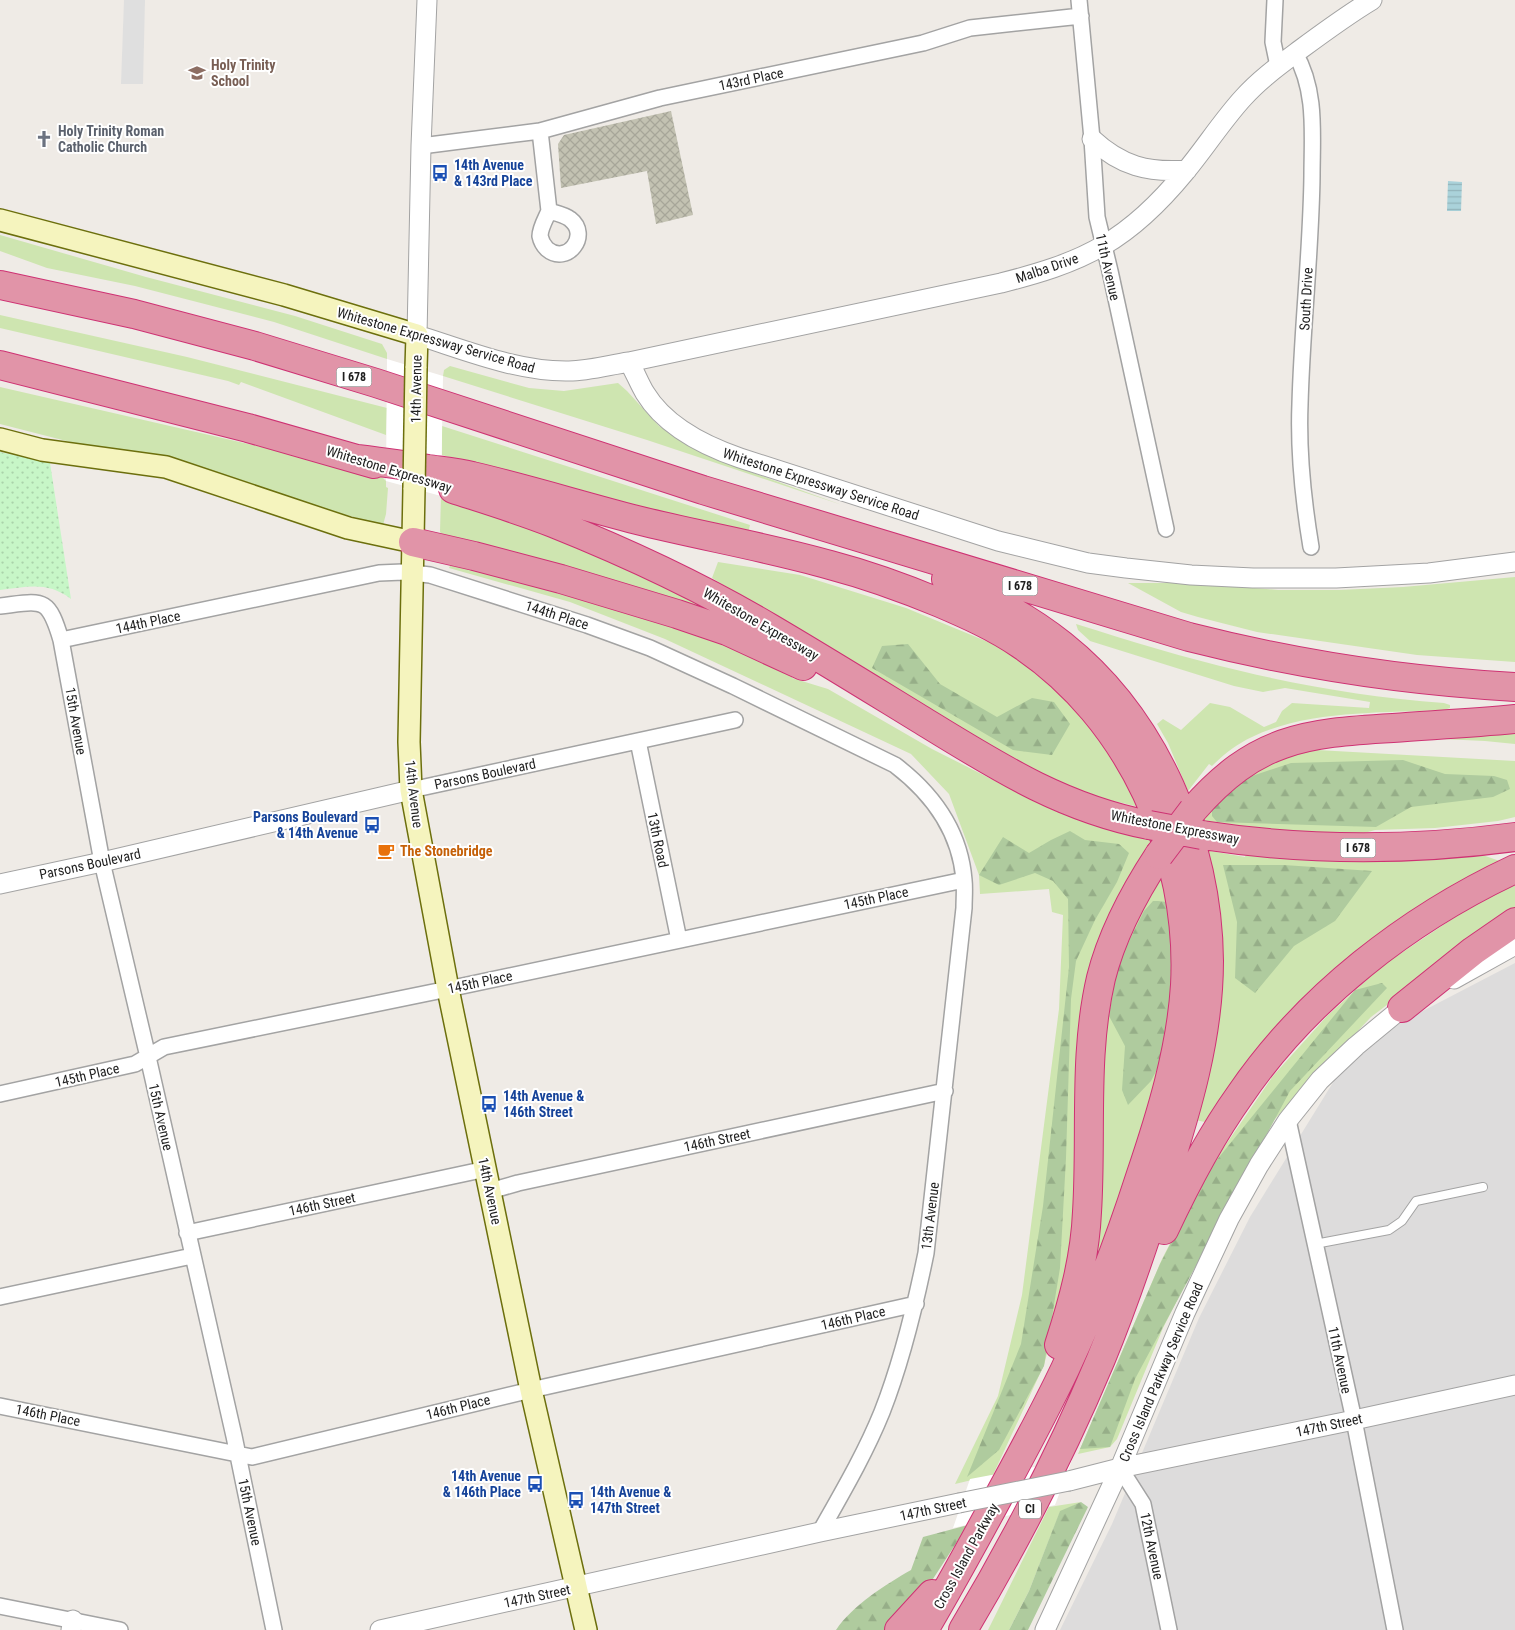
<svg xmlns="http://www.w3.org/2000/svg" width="1515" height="1630" font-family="'Roboto Condensed',sans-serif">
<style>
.residential{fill:#dddcdc}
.construction{fill:url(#construction-cross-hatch)}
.grass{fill:#cee5b0}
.forest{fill:url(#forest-firs)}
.park{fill:url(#park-dots)}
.parking{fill:#dfdfdf}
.water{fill:url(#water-rules)}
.pier{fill:#fff}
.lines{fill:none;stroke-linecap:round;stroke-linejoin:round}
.service-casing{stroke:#a3a3a3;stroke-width:10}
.minor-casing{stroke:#a3a3a3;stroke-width:18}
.tertiary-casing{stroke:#a3a3a3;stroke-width:21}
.secondary-casing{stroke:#6c6f0d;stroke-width:24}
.motorway-casing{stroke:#ce3273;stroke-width:30}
.service{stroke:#fff;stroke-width:8}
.minor{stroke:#fff;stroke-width:15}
.tertiary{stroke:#fff;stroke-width:19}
.secondary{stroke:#f5f4be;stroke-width:21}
.motorway{stroke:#e194a8;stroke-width:28}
.tertiary-bridge-casing{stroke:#a3a3a3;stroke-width:21;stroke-linecap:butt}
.secondary-bridge-casing{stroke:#6c6f0d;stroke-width:24;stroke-linecap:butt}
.motorway-bridge-casing{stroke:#ce3273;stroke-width:30;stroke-linecap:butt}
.tertiary-bridge{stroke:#fff;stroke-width:19}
.secondary-bridge{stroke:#f5f4be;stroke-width:21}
.motorway-bridge{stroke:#e194a8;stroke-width:28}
.labels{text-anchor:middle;stroke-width:4;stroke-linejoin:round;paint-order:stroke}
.shield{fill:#fff;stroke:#626262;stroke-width:1}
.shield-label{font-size:12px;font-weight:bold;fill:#1f1f1f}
.education-label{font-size:14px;font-weight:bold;fill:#785e54;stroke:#fff;text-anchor:start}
.street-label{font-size:14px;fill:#1f1f1f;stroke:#fff}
.worship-label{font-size:14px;font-weight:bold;fill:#5b616d;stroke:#fff;text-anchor:start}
.transit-label{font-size:14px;font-weight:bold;fill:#164399;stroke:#fff;text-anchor:start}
.food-label{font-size:14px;font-weight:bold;fill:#c56008;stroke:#fff;text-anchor:start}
</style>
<defs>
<pattern id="construction-cross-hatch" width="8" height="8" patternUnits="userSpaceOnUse" patternTransform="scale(1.25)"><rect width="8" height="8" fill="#c3c2b2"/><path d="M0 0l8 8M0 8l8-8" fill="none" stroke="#a7a699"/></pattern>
<pattern id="forest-firs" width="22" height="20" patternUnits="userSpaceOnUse" patternTransform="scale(1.25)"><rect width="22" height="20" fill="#afcb9e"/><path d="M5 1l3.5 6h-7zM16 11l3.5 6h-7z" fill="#96ae88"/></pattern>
<pattern id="park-dots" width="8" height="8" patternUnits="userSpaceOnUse" patternTransform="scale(1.25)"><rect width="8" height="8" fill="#c7f6c7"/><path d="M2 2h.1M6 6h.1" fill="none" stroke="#aad2aa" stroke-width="1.8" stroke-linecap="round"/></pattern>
<pattern id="water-rules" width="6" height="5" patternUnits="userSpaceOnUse" patternTransform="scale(1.25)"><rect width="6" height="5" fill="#aad2da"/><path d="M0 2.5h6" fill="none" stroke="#92b4bb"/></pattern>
</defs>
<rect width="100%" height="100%" fill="#efebe6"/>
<path class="residential" d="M 1515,963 L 1515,1630 L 1060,1630 L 1112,1524 L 1199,1318 L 1250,1217 L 1337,1076 L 1392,1027 Z"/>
<path class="construction" d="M 671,111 L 693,215 L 656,224 L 647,171 L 561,188 L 558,144 L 564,135 Z"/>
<path class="grass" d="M 0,235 L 146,277 L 295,316 L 382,344 L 387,353 L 387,359 L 274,322 L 135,286 L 47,268 L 0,251 Z
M 0,315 L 187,357 L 387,408 L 386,435 L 241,382 L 239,385 L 228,381 L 0,328 Z
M 450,366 L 529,388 L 564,391 L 618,383 L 627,391 L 659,426 L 712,458 L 842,505 L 647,440 L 443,376 L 444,370 Z
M 0,387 L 331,463 L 382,477 L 386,481 L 386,487 L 388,488 L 386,514 L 383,525 L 215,479 L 0,424 Z
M 442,426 L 750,525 L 748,533 L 516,476 L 442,455 Z
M 441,496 L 529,523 L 702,598 L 701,610 L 443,536 L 440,532 Z
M 718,562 L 800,575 L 906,608 L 1010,651 L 1077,700 L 1143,808 L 1114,801 L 1113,804 L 1081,794 L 999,754 L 712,578 Z
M 460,563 L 692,629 L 792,670 L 792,678 L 828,689 L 932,749 L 1033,800 L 1074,815 L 1111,826 L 1110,830 L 1153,837 L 1154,839 L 1136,866 L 1120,896 L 1077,1189 L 1064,1290 L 1044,1365 L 993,1475 L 955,1484 L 998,1396 L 1022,1295 L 1059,1009 L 1063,915 L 1052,912 L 1049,889 L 980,894 L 979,875 L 949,794 L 911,754 L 665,639 L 570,602 L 449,568 L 451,564 Z
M 1515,577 L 1515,662 L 1417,655 L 1257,632 L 1198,617 L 1181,612 L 1128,583 L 1196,583 L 1278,590 L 1339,590 L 1403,587 Z
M 1076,624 C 1130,641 1185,658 1241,671 C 1307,687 1376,698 1444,703 L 1450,705 L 1450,708 L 1444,710 C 1384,713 1307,710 1252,737 C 1237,744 1224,754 1212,766 L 1209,764 L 1188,791 L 1168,743 L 1157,724 L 1163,719 L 1181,730 L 1210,703 L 1230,707 L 1264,727 L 1276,722 L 1282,711 L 1292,703 L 1369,708 L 1370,702 L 1285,688 L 1263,692 L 1234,686 L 1090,641 L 1078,630 Z
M 1515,725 L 1515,744 L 1485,741 L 1354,735 Z
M 1299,749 L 1515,761 L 1515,817 L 1498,821 L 1435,828 L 1375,830 L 1347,838 L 1198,822 L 1231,784 Z
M 1205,850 L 1245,857 L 1247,851 L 1477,853 L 1511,865 L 1431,910 L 1205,1122 L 1195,1120 Z
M 1164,870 L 1170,899 L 1169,1046 L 1108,1239 L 1090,1273 L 1097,1078 L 1119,950 Z
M 1515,885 L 1515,915 L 1469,943 L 1371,1017 L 1274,1120 L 1224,1208 L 1163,1328 L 1117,1439 L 1110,1447 L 1078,1454 L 1162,1259 L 1207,1172 L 1273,1076 L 1327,1016 L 1382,966 L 1482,899 Z
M 1081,1502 L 1060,1512 L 1029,1591 L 1009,1630 L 988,1630 L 1049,1507 Z"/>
<path class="forest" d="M 908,644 L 940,684 L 997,717 L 1032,698 L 1054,702 L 1070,724 L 1052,755 L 1013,750 L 872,668 L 882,646 Z
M 1403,760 L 1445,774 L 1494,776 L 1507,780 L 1510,789 L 1493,797 L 1411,807 L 1376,827 L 1217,822 L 1212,816 L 1212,808 L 1246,778 L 1291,763 Z
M 1070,831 L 1085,840 L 1119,844 L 1129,853 L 1117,882 L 1095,920 L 1076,961 L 1071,999 L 1066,1158 L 1060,1268 L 1044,1366 L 999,1450 L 967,1477 L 1021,1344 L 1043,1206 L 1069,967 L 1068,899 L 1053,881 L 1035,873 L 999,885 L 979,875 L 1003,837 L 1029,853 L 1051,840 Z
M 1223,865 L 1284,865 L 1372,871 L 1335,921 L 1294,946 L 1255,993 L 1235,978 L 1237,922 Z
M 1153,901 L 1158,901 L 1167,902 L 1174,935 L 1169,1046 L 1151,1081 L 1128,1105 L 1122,1090 L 1125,1046 L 1109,1016 L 1118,963 L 1144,911 Z
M 1382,983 L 1387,988 L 1290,1091 L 1135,1379 L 1110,1447 L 1080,1449 L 1160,1264 L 1207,1172 L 1355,990 Z
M 1081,1502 L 1088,1507 L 1028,1630 L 1009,1630 L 1029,1591 L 1060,1511 Z
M 968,1525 L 931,1582 L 888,1630 L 836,1630 C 853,1605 885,1585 911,1570 L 923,1537 Z"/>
<path class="park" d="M 0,452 L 50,463 L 71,599 C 47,581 28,587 0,590 Z"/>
<path class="parking" d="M 124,0 L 145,0 L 143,84 L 121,84 Z"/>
<path class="water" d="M 1448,181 L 1462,182 L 1461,211 L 1447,211 Z"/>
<path class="pier" d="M 387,359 L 443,376 L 441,496 L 386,481 Z
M 1072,1460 L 1055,1505 L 953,1528 L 970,1479 Z"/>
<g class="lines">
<g class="service-casing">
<path id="service" d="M 1315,1244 L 1389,1230 L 1402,1221 L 1416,1201 L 1483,1187"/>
</g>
<g class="minor-casing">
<path id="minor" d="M 1079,0 L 1092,139 L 1097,217 L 1110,271 L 1166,529
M 1275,0 L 1273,42 L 1278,66
M 1295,53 C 1317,91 1312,134 1312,176 C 1311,252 1302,328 1300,404 C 1298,453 1303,499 1311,547
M 540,131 L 549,211
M 421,146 L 540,131 L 660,98 L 923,43 L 970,28 L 1081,16
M 549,211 C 556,213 565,215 570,219 C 591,235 567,266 547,249 C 544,246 541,241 540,236 C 540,228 546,218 549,211 Z
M 0,606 C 43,601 48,596 61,640 L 102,862 L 148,1057 L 234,1436 L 274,1630
M 61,640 L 379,573 L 403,572 L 430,575 L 587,625 L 650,648 L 733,686 L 895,765 C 933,794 960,831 964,880 C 965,889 964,899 964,908 L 926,1253 C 915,1307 902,1361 882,1412 C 865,1454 842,1493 820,1532
M 638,741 L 679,940
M 411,790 L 735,720
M 0,1094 L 135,1064 L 164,1047 L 448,989 L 964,880
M 1288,1120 L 1354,1420 L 1395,1630
M 490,1191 L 518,1183 L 945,1091
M 187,1233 L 486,1169
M 0,1297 L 192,1256
M 0,1406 L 252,1457 L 531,1390 L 916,1304
M 1120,1468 L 1143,1504 L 1169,1630
M 0,1606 L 120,1630"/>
</g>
<g class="tertiary-casing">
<path id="tertiary" d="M 427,0 L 421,146 L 417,335 C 465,350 518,372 569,371 C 589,371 609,365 629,362 L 1001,283 C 1036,274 1072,264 1104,245 C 1135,227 1162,200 1185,172 C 1205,148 1222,121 1243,98 C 1260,79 1281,64 1301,49 C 1324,32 1347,15 1372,0
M 1092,139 C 1121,166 1148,173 1187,170
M 629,362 C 635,372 639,383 645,393 C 665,426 705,446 740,458 L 998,541 L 1088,563 L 1126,568 L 1191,575 L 1253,578 L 1336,578 L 1429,573 L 1515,562
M 0,884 L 102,862 L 411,790
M 1454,979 L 1515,945
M 1069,1481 L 1120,1468 L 1354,1420 L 1515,1385
M 71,1630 L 73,1620
M 380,1630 L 820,1532 L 959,1503
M 1045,1630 L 1120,1468 L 1185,1313 L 1229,1219 L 1259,1165 L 1288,1120 L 1320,1080 L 1356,1046 L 1402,1008 L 1413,1002"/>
</g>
<g class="secondary-casing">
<path id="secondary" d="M 0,220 L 284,295 L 417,335 L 416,368
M 0,439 L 42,450 L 166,467 L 348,528 L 413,542
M 414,488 L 409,742 L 411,790 L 448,989 L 531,1390 L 586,1630"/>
</g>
<g class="motorway-casing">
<path id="motorway" d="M 0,285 L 134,314 L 255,346 L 376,383 L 703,490 L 1189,637 C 1295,664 1405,681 1515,687
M 0,365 L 248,428 L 374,464
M 357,459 C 381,462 404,465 428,469 C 443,471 458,472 472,476 C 528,489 582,506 637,520 C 701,536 767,547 830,565 C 868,575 904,588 940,603 C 968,615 995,627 1020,644 C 1130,717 1192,854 1185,985 C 1181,1050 1161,1115 1140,1177 C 1119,1242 1094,1307 1065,1369 C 1047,1407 1027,1444 1007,1481 C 980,1531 953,1581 924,1630
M 453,489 C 487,500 520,510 553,523 C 628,553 701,587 770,628 C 821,658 871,689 920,719 C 995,765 1061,808 1149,825
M 413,542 L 474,556 L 561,579 L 677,614 L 727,631 L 803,666
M 946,579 C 987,596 1027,617 1062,645 C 1155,719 1208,843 1209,961 C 1209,1037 1187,1109 1164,1181 C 1145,1241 1125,1301 1101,1359 C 1062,1452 1015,1543 963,1630
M 1193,810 C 1255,739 1303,733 1393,728 C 1434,725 1474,723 1515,719
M 1202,835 C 1306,851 1410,851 1515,837
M 1402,1008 L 1473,951 L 1515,922
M 1164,1230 C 1186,1183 1210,1137 1240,1095 C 1307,997 1408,919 1515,869
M 1059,1345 C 1073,1302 1085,1258 1087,1212 C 1092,1134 1083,1055 1101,978 C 1112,934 1134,893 1159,855
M 899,1630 L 932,1594"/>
</g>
<use href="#service" class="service"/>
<use href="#minor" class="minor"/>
<use href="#tertiary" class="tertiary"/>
<use href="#secondary" class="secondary"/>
<use href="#motorway" class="motorway"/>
<g class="tertiary-bridge-casing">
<path id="tertiary-bridge" d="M 959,1503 L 1069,1481"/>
</g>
<g class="secondary-bridge-casing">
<path id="secondary-bridge" d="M 414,488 L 416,368"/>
</g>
<g class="motorway-bridge-casing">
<path id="motorway-bridge" d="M 1149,825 L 1202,835
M 1159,855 L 1193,810"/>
</g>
<use href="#tertiary-bridge" class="tertiary-bridge"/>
<use href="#secondary-bridge" class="secondary-bridge"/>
<use href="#motorway-bridge" class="motorway-bridge"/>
</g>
<defs>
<g id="school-bare" transform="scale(1.35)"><path d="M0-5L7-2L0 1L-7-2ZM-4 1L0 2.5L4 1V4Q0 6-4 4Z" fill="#8d6e63" stroke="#fff" stroke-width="2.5" paint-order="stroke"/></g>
<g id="church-bare" transform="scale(1.35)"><path d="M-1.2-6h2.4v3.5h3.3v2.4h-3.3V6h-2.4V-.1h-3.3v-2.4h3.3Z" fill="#6b7280" stroke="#fff" stroke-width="2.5" paint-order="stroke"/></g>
<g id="bus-bare" transform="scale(1.35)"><path d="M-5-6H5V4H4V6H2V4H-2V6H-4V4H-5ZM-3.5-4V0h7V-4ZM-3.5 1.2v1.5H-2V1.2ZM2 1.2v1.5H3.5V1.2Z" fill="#1a4fb4" stroke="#fff" stroke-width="2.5" paint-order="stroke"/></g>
<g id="cafe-bare" transform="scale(1.35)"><path d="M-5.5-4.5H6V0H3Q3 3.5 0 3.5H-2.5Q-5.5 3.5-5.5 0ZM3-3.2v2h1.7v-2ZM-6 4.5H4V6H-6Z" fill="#e8710a" stroke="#fff" stroke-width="2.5" paint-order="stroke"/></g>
</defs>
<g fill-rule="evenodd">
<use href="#school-bare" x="197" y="73"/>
<use href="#church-bare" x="44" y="139"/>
<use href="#bus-bare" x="440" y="173"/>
<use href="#bus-bare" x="372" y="825"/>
<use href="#cafe-bare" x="386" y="851"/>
<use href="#bus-bare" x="489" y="1104"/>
<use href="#bus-bare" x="535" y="1484"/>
<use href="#bus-bare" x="576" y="1500"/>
</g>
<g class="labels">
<g class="shield">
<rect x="336.5" y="367.5" width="35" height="19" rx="4"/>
<rect x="1002.5" y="576.5" width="35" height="19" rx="4"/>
<rect x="1340.5" y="838.5" width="35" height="19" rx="4"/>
<rect x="1019" y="1499.5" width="22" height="19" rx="4"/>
</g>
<g class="shield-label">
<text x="354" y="381">I 678</text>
<text x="1020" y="590">I 678</text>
<text x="1358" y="852">I 678</text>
<text x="1030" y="1513">CI</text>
</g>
<g class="education-label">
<text x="211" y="70">Holy Trinity<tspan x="211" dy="16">School</tspan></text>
</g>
<g class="street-label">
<text transform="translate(751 79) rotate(-12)" y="5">143rd Place</text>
<text transform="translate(1108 267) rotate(77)" y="5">11th Avenue</text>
<text transform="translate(1047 268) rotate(-19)" y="5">Malba Drive</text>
<text transform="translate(1306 299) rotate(-87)" y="5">South Drive</text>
<text transform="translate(436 340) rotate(16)" y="5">Whitestone Expressway Service Road</text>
<text transform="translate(416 389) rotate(-89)" y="5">14th Avenue</text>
<text transform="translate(389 469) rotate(17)" y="5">Whitestone Expressway</text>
<text transform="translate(821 484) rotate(18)" y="5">Whitestone Expressway Service Road</text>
<text transform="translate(557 615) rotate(18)" y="5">144th Place</text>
<text transform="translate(148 622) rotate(-12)" y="5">144th Place</text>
<text transform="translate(761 624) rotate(30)" y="5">Whitestone Expressway</text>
<text transform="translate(76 721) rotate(80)" y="5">15th Avenue</text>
<text transform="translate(485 774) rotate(-12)" y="5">Parsons Boulevard</text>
<text transform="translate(414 794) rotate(83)" y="5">14th Avenue</text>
<text transform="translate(1175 827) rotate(11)" y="5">Whitestone Expressway</text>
<text transform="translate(658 840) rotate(78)" y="5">13th Road</text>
<text transform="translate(90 864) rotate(-12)" y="5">Parsons Boulevard</text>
<text transform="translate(876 898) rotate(-12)" y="5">145th Place</text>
<text transform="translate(480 982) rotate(-12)" y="5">145th Place</text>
<text transform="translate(87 1075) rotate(-13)" y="5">145th Place</text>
<text transform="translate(161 1117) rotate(77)" y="5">15th Avenue</text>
<text transform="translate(717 1140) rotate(-12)" y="5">146th Street</text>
<text transform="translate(490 1191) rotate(78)" y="5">14th Avenue</text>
<text transform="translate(322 1204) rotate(-12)" y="5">146th Street</text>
<text transform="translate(930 1216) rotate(-83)" y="5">13th Avenue</text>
<text transform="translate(853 1318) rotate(-13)" y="5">146th Place</text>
<text transform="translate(1340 1360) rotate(78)" y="5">11th Avenue</text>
<text transform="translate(1161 1372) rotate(-67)" y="5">Cross Island Parkway Service Road</text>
<text transform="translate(458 1407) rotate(-14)" y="5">146th Place</text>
<text transform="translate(48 1415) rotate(11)" y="5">146th Place</text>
<text transform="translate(1329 1425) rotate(-12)" y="5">147th Street</text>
<text transform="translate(933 1509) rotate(-12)" y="5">147th Street</text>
<text transform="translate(250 1512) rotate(78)" y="5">15th Avenue</text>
<text transform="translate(1152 1546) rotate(78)" y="5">12th Avenue</text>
<text transform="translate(966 1556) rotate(-61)" y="5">Cross Island Parkway</text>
<text transform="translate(537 1596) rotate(-12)" y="5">147th Street</text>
</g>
<g class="worship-label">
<text x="58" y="136">Holy Trinity Roman<tspan x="58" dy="16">Catholic Church</tspan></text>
</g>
<g class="transit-label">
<text x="454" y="170">14th Avenue<tspan x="454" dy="16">&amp; 143rd Place</tspan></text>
<text x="358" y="822" text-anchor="end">Parsons Boulevard<tspan x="358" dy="16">&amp; 14th Avenue</tspan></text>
<text x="503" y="1101">14th Avenue &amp;<tspan x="503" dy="16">146th Street</tspan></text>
<text x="521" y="1481" text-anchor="end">14th Avenue<tspan x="521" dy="16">&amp; 146th Place</tspan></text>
<text x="590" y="1497">14th Avenue &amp;<tspan x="590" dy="16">147th Street</tspan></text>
</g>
<g class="food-label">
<text x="400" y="856">The Stonebridge</text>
</g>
</g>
</svg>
